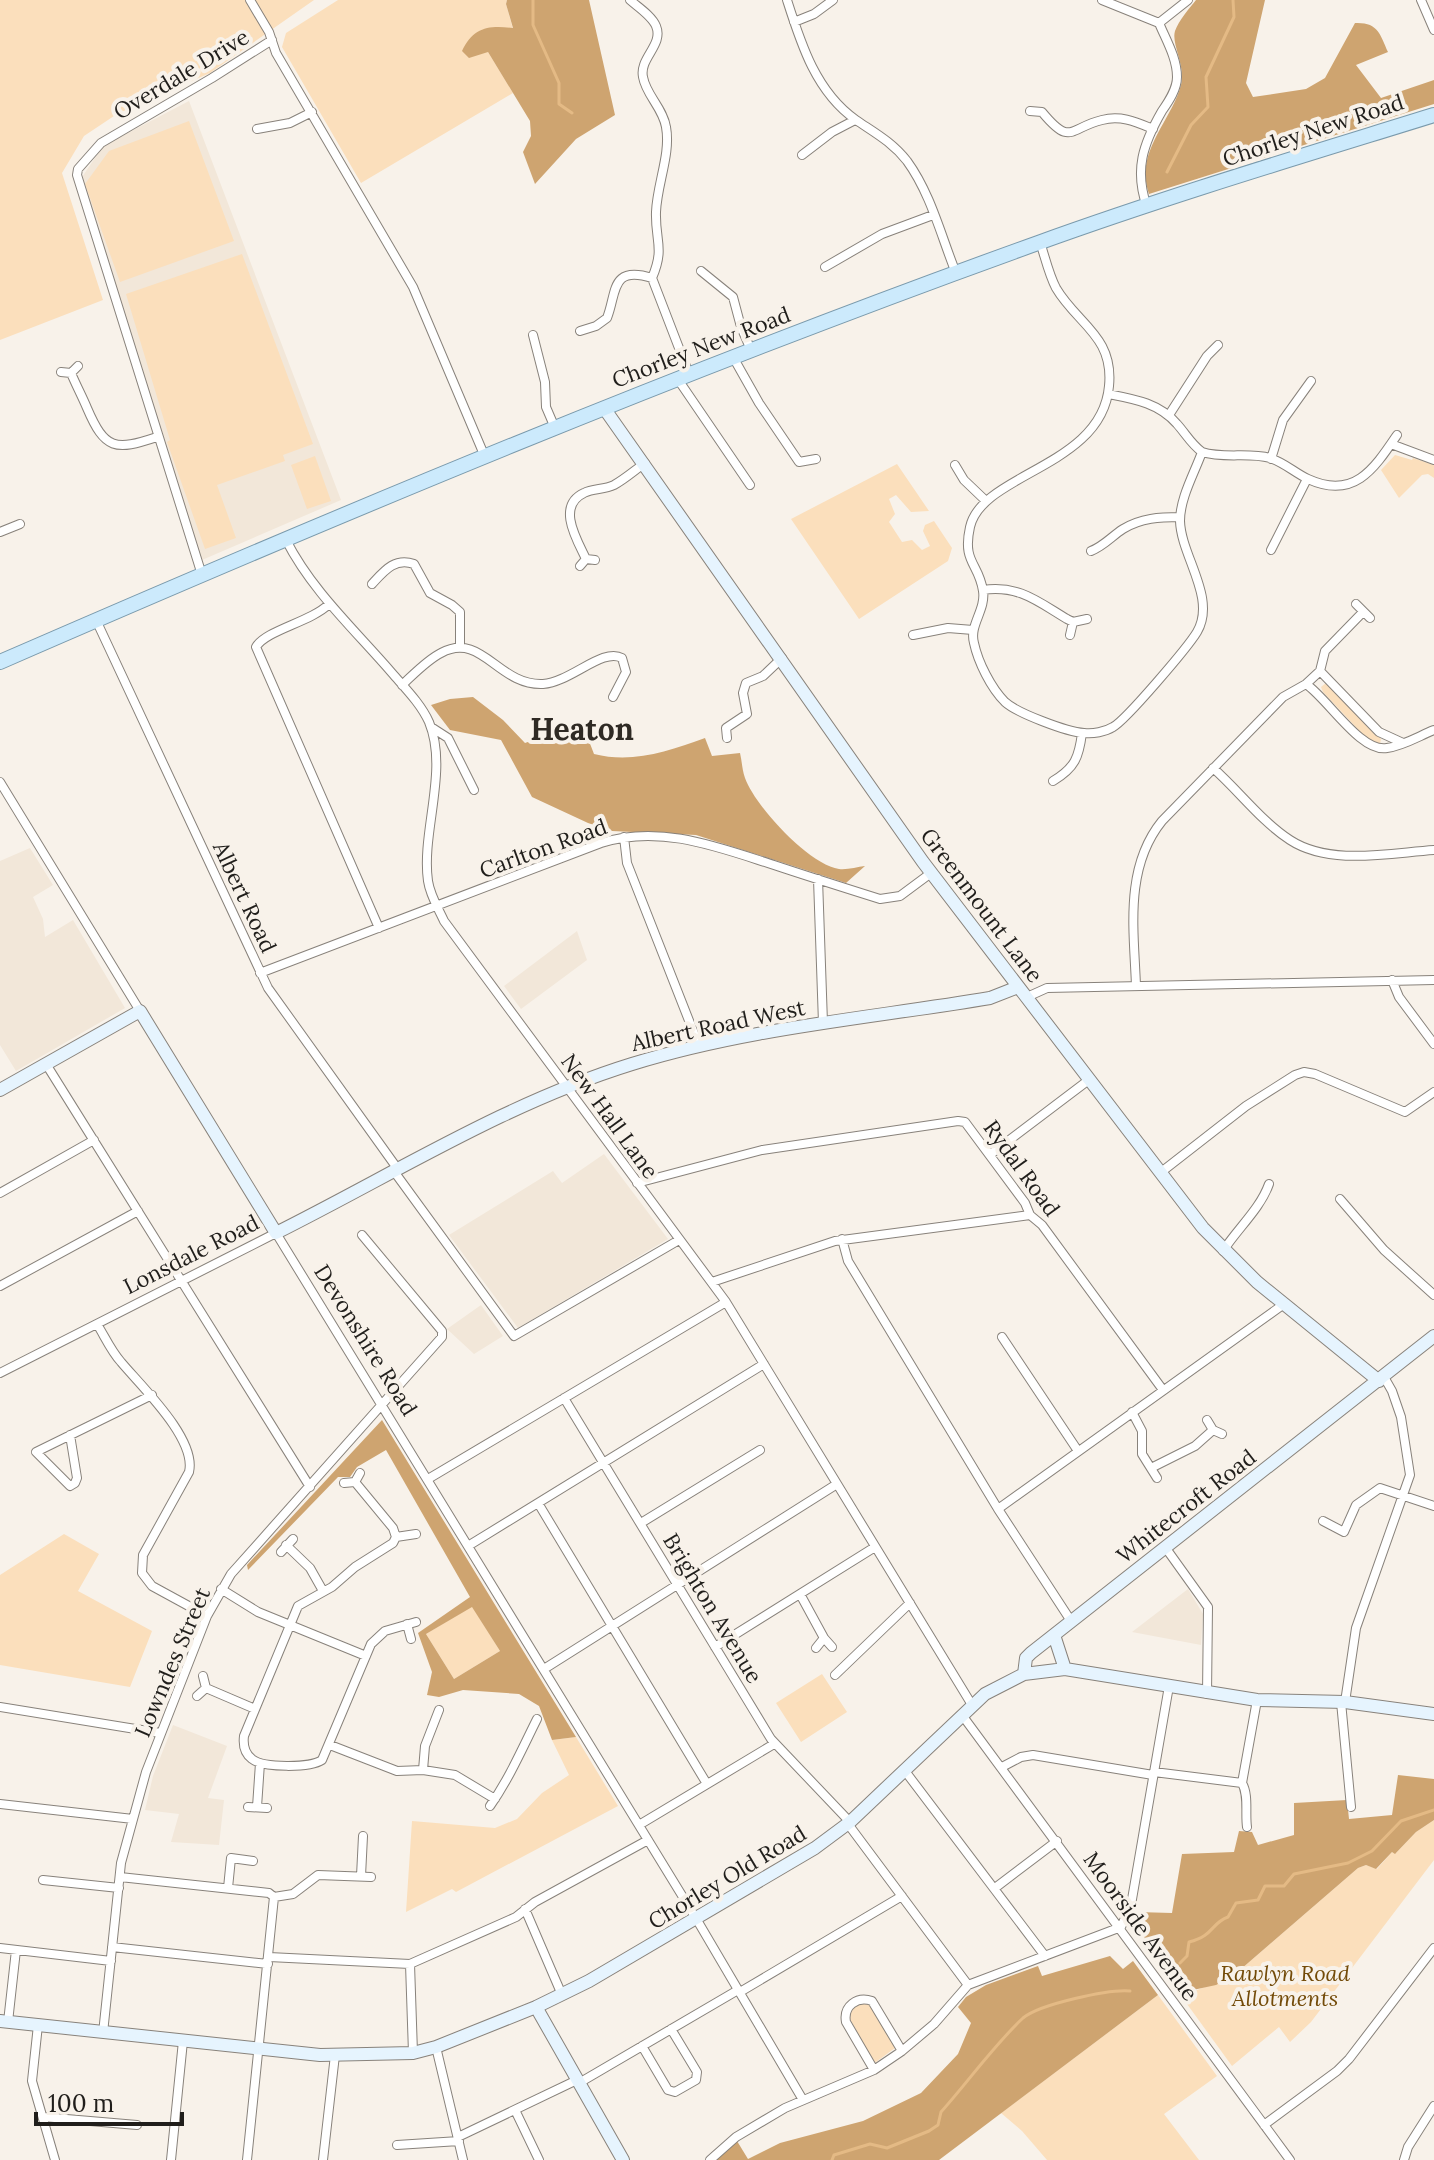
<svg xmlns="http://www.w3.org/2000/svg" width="1434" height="2160" font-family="Lora,serif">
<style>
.built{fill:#f2e7d9}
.green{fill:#fbdfbc}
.forest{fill:#cea470;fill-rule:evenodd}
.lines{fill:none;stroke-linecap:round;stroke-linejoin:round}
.stream{stroke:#e4ba85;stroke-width:3}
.street-casing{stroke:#88827b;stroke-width:10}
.secondary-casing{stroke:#88827b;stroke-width:14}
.primary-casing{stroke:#7a9aac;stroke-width:16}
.street{stroke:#fff;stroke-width:8}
.secondary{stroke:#e6f4fe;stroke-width:12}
.primary{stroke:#cceafc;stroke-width:14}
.labels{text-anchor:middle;stroke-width:8;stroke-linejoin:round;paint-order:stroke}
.street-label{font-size:22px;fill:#201e1b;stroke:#f8f2ea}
.park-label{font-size:22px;font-style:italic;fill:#734b09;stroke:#f8f2ea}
.district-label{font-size:30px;font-weight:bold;fill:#2f2a24;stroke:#f8f2ea}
</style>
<rect width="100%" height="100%" fill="#f8f2ea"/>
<path class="built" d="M 189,101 L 341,500 L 202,560 L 80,180 L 103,146 Z
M 30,848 L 53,885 L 33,897 L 43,919 L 45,937 L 73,920 L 125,1008 L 16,1071 L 0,1045 L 0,861 Z
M 577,931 L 587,960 L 521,1009 L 504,986 Z
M 604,1154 L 668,1239 L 518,1328 L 449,1235 L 553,1171 L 562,1183 Z
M 481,1305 L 503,1336 L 474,1354 L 447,1329 Z
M 1188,1589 L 1203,1614 L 1201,1645 L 1132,1632 Z
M 173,1725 L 227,1746 L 208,1798 L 224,1800 L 219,1845 L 171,1842 L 179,1814 L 145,1810 L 153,1776 Z"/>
<path class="green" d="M 0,0 L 314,0 L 210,73 L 117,114 L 84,136 L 62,173 L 103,300 L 0,340 Z
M 338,0 L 507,0 L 506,4 L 513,29 L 488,52 L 513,93 L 361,183 L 282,47 L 286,33 Z
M 189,121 L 234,241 L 120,282 L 85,184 L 109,151 Z
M 242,254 L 313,444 L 283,455 L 285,461 L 217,485 L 236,538 L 205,549 L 167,442 L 170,440 L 126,294 Z
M 1395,455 L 1412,460 L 1413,458 L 1434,465 L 1434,478 L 1428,474 L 1422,475 L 1399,498 L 1381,470 Z
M 315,456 L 331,501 L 307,509 L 291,465 Z
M 897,464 L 929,511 L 911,512 L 896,495 L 889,499 L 895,514 L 889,522 L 902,542 L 912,540 L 922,550 L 930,546 L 923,531 L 925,525 L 934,521 L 952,548 L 948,561 L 859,619 L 791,519 Z
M 1326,683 L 1381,739 L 1380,744 L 1366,738 L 1323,692 L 1321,687 Z
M 64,1534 L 99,1554 L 78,1591 L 152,1631 L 130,1687 L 0,1665 L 0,1575 Z
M 472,1606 L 500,1651 L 454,1679 L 426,1634 Z
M 822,1674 L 847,1712 L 801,1742 L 776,1703 Z
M 576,1737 L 618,1806 L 456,1892 L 452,1889 L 406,1912 L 412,1821 L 495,1828 L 517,1819 L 542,1793 L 569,1775 L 552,1740 Z
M 1434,1820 L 1434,1860 L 1311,2022 L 1290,2042 L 1279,2027 L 1232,2066 L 1179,1993 L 1197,1990 L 1233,1976 L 1358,1868 L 1366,1865 L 1377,1869 L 1392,1852 L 1396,1853 L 1416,1832 Z
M 1158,1995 L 1217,2076 L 1164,2114 L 1199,2160 L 1047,2160 L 1022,2131 L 1001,2113 Z
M 863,2003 L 870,2005 L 895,2048 L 876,2062 L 873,2062 L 850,2019 L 851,2009 Z"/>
<path class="forest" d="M 507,0 L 589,0 L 615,115 L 576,139 L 535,184 L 523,152 L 531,136 L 530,121 L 488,52 L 469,58 L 462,51 C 473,27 489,25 513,28 L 506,4 Z
M 1196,0 L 1265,0 L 1246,83 L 1253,97 L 1306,89 L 1325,78 L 1355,23 C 1378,22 1380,34 1388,52 L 1356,65 L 1381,98 L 1434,80 L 1434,104 L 1149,194 C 1134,152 1171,122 1181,85 C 1186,66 1171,44 1175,31 C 1179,20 1189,9 1196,0 Z
M 473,697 L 503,720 L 525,743 L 572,726 L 575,734 L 589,741 L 594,754 C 633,764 668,751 705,738 L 712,756 L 740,753 C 742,761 742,770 745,778 C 755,806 809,865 839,869 C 847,870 857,867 865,866 L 846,883 L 696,835 L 612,831 L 588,823 L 532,797 L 501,740 L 450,730 L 431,705 L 450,699 Z
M 382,1420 L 576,1737 L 552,1740 L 539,1706 L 519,1694 L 463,1690 L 439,1697 L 427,1695 L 432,1672 L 418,1633 L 470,1597 L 386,1450 L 357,1467 L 350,1477 L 338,1477 L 248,1570 L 247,1565 ZM 472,1607 L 500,1651 L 454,1679 L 426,1634 Z
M 1398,1775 L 1434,1779 L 1434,1820 L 1416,1832 L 1395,1854 L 1392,1852 L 1376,1869 L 1366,1865 L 1358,1868 L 1233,1976 L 1216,1985 L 1179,1993 L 1133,1930 L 1137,1912 L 1172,1913 L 1182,1854 L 1234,1852 L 1239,1831 L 1252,1832 L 1258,1845 L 1294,1835 L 1294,1803 L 1347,1800 L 1349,1819 L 1392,1815 Z
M 1110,1956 L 1123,1969 L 1133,1961 L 1158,1995 L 939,2160 L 716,2160 L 737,2141 L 748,2159 L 780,2143 L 863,2121 L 921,2093 L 958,2054 L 971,2023 L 958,2007 L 966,1997 L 986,1985 L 1038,1966 L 1042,1976 Z"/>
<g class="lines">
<path class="stream" d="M 533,0 L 533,25 L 559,83 L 559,104 L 572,113
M 1167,172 L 1191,125 L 1208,107 L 1206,77 L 1234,17 L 1233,0
M 1180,1963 L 1187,1956 L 1189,1942 C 1214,1936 1211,1923 1228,1917 L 1236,1903 L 1258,1900 L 1265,1886 L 1284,1886 L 1294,1874 L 1348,1863 L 1372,1851 L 1401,1821 L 1434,1810
M 832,2160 L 834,2155 L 870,2144 L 887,2148 L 929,2131 L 938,2125 L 941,2112 C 967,2083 995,2044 1023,2018 C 1040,2004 1109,1989 1130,1991"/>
<g class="street-casing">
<path id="street" d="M 250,0 L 269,32 L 276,53 L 413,287 L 485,457
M 630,0 C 638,7 652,16 656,26 C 664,45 639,58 643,77 C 646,95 663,108 666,127 C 671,154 657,184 656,212 C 655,241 665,248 652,278 L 689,374
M 787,0 C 801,44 816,92 856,120 C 875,133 892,142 907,161 C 931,194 941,236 956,273
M 1102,0 L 1159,23 C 1166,40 1177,58 1177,77 C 1177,89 1169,101 1162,111 C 1143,144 1134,170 1147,207
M 1421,0 L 1434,30
M 794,22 L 814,14 L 833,0
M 1159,23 L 1188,0
M 1030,111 L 1042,112 C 1071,147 1069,128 1102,120 C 1121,115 1136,122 1153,129
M 257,129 L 290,123 L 312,112
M 802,155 L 832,132 L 855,120
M 1040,242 C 1045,257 1049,275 1056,288 C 1077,324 1114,336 1109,386 C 1102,467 982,473 970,527 C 962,563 979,563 983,591 C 986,610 969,625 974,643 C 978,662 991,688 1005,702 C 1017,713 1067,732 1084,733 C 1093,734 1105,732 1113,727 C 1126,720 1188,647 1197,632 C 1217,598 1181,556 1180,521 C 1180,498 1194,474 1202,452
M 825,267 L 882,234 L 933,215
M 701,271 L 733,297 L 741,327 L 751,350
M 580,331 L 596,326 L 607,318 C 617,293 610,265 652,278
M 533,335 L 545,382 L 546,407 L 555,428
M 733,357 L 759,403 L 799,462 L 816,459
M 61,372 L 71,373 L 78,366
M 71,373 C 76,385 82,396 87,408 C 105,450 115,451 157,437
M 677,378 L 750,485
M 1108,394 C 1134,399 1159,403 1177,424 C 1186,434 1191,444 1202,452 C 1224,459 1248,452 1270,458 C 1285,463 1295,473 1308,479 C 1354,500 1374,469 1397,435
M 1169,415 L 1207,356 L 1218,345
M 1391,444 L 1434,460
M 1271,459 L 1283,420 L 1311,381
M 955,465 L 964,480 L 986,501
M 0,532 L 20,524
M 286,540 C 312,591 355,630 392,673 C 405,688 421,704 429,722 C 449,770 421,832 428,881 C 430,895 438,908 444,921 L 726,1302 L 972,1705
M 1271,550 L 1307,479
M 1091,551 C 1104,546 1112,536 1123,529 C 1141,518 1160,517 1180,517
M 586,559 C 577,540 556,506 584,493 C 593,488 604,490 614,485 C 625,479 635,470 645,463
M 580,566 L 586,559 L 595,560
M 202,575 L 77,175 L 78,169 L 101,143 L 212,78 L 272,40
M 372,584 C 384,571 395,557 414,564 L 430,593 L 452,605 L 460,612 L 460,647
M 983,590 C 1019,585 1037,601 1067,619 L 1073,622 L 1087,619
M 329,604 C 311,622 266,630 256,647 L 379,928
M 1356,604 L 1370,618
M 96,620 L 268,988 L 397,1168
M 913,635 L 948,628 L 973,630
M 1070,635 L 1073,622
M 1320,671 L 1379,732 L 1403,743
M 1306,684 C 1328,699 1361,753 1387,748 C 1403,746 1419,736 1434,730
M 402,685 C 414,674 427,660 441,653 C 482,631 498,686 543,684 C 571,682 603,647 622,658 L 626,672 L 613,697
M 431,727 L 448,738 L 474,790
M 727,738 L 726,728 L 747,714 L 743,693 L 746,683 L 763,676 L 782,658
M 1213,768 C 1239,791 1261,821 1290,840 C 1330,866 1389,853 1434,850
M 1053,781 C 1075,768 1079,757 1082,733
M 0,782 L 140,1011
M 624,837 L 627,863 L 699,1046
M 818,879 L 823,1023
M 260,973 L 601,843 C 660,824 718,847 774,865 C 810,877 845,888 880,899 L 900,896 L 931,873
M 1392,980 L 1399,997 L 1434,1044
M 1136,986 C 1134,930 1124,868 1162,821 L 1283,697 L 1306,684 L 1320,671 L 1325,651 L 1363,612
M 1027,997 L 1047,988 L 1434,980
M 46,1064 L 310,1487
M 991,1154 L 1090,1079
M 393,1170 L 514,1336 L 679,1240
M 1160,1173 L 1246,1106 L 1295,1075 L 1304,1072 L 1315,1074 L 1405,1112 L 1434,1092
M 637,1183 L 762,1150 L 958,1121 L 965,1122 L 1025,1203 L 1030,1215 L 1042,1225 L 1163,1390
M 0,1193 L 94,1140
M 1340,1199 L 1384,1250 L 1434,1295
M 842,1239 L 848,1261 L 998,1509 L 1071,1621
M 1223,1251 C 1238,1228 1260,1209 1269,1184
M 712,1282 L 835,1241 L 1030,1215
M 0,1286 L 138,1211
M 97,1324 C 105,1337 111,1351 121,1362 C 141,1386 197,1439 189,1472 L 143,1555 L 142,1573 L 152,1586 L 207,1616
M 1002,1337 L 1078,1451
M 0,1373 L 276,1233 L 697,1920 L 803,2100
M 564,1398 L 771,1739 L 850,1822
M 1132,1412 L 1142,1431 L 1142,1454 L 1157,1478
M 1207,1420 L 1213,1430 L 1222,1434
M 70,1435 L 77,1478 L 75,1483 L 70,1486 L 36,1452 L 152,1395
M 1151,1468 L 1195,1446 L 1213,1430
M 428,1479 L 726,1302
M 355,1482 L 393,1528 L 396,1537
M 344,1483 L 355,1482 L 360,1473
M 538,1503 L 707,1784
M 998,1509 L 1284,1304
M 1323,1521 L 1344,1532 L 1356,1505 L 1380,1488 L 1434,1506
M 641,1523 L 760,1450
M 416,1534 L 396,1537 L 393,1543 L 355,1567 L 332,1587 L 298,1606 L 244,1736 C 243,1744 244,1753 252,1759 C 263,1768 310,1768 322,1760 L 371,1644 L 385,1631 L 416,1622
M 286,1545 L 310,1568 L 323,1591
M 468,1546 L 764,1364
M 1165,1547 L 1208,1607 L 1207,1694
M 281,1552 L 293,1539
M 221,1589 L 258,1612 L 366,1656
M 800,1594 L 824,1638 L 832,1647
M 407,1624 L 411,1639
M 715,1647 L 875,1547
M 816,1648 L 824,1638
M 544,1669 L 837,1484
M 835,1675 L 910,1603
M 206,1688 L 255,1709
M 197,1696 L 206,1688 L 203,1676
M 1341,1702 L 1351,1807
M 1345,1702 L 1356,1628 L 1410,1475 L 1401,1417 L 1392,1391 L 1384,1377
M 0,1707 L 160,1733
M 962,1715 L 1290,2160
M 330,1745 L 397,1771 L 423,1770 L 455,1775 L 495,1799
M 1002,1767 L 1021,1757 L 1033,1755 L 1153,1775
M 423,1770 L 425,1746 L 439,1710
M 905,1771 L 1045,1956
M 1154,1772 L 1242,1783
M 0,1804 L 133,1819
M 490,1806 C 509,1779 522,1749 537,1719
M 248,1807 L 267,1808
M 257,1807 L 260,1763
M 848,1824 L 968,1985
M 639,1825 L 774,1744
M 1247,1827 C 1245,1813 1249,1795 1242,1783 L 1257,1700
M 361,1876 L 363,1836
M 120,1877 L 269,1893 L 274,1897
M 43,1880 L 119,1888
M 228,1888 L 231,1858 L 253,1861
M 995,1888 L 1057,1841
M 274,1897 L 293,1894 L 318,1875 L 371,1877
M 525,1909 L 562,1995
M 112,1947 L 268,1964
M 0,1948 L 111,1961
M 269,1957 L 410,1964 L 516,1917 L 535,1902 L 648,1840
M 410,1964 L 413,2053
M 740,1992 L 902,1896
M 8,2022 L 16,1950
M 38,2025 L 32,2081 L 55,2160
M 103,2033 L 121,1863 L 146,1772 L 207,1616 L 231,1574 L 442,1337 L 442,1331 L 362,1235
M 642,2046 L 668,2090 L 675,2092 L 696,2080 L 697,2072 L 671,2029
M 436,2047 L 463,2160
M 874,2070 L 846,2022 C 843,2006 857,1996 872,2001 L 902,2051
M 579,2083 L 738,1990
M 515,2110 L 539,2160
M 43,2117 L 137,2125
M 1264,2125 L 1337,2071 L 1349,2059 L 1434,1948
M 458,2137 L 577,2080
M 397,2145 L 459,2141
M 171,2160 L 183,2041
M 247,2160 L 274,1897
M 323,2160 L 335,2055
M 710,2160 L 736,2137 L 785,2108 L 874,2070 L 902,2051 L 934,2024 L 968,1985 L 1121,1927 L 1131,1905 L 1169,1686
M 1404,2160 L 1408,2147 L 1434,2106"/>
</g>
<g class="secondary-casing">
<path id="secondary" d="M 604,408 L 923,862 L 1203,1228 L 1257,1282 L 1379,1381
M 0,1090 L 140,1011 L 276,1233 C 394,1174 506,1103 632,1064 C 748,1028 871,1018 990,998 L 1018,987
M 1054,1635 L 1065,1669
M 1024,1674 L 1026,1658 L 1031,1653 L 1434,1336
M 536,2007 L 623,2160
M 0,2021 L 320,2055 L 413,2053 L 436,2047 L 536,2007 L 589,1981 L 815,1848 L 850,1822 L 985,1694 L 1024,1674 L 1065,1669 L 1257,1700 L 1345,1702 L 1434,1714"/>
</g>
<g class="primary-casing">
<path id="primary" d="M 0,662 C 342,513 687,369 1038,243 C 1168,196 1302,156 1434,115"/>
</g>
<use href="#street" class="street"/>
<use href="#secondary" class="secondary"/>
<use href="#primary" class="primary"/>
</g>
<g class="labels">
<g class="street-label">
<text transform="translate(181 74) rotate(-31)" y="8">Overdale Drive</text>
<text transform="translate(1313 130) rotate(-18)" y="8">Chorley New Road</text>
<text transform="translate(701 347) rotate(-21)" y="8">Chorley New Road</text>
<text transform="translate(543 848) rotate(-20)" y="8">Carlton Road</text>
<text transform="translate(245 897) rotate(65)" y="8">Albert Road</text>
<text transform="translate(982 905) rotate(53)" y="8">Greenmount Lane</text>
<text transform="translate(718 1025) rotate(-12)" y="8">Albert Road West</text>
<text transform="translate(610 1116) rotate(54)" y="8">New Hall Lane</text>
<text transform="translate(1022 1168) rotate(54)" y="8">Rydal Road</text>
<text transform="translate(191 1254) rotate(-27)" y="8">Lonsdale Road</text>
<text transform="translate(366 1340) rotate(58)" y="8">Devonshire Road</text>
<text transform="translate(1186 1506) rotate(-38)" y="8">Whitecroft Road</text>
<text transform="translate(713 1608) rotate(59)" y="8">Brighton Avenue</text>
<text transform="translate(172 1662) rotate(-67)" y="8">Lowndes Street</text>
<text transform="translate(727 1877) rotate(-31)" y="8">Chorley Old Road</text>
<text transform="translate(1141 1926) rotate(54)" y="8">Moorside Avenue</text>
</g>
<g class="park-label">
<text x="1285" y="1981">Rawlyn Road<tspan x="1285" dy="25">Allotments</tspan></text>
</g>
<g class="district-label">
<text x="582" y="740">Heaton</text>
</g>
</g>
<path d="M36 2112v12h146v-12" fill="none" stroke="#201e1b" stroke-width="4"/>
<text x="48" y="2112" font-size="24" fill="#201e1b" stroke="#f8f2ea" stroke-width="6" paint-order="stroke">100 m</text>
</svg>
